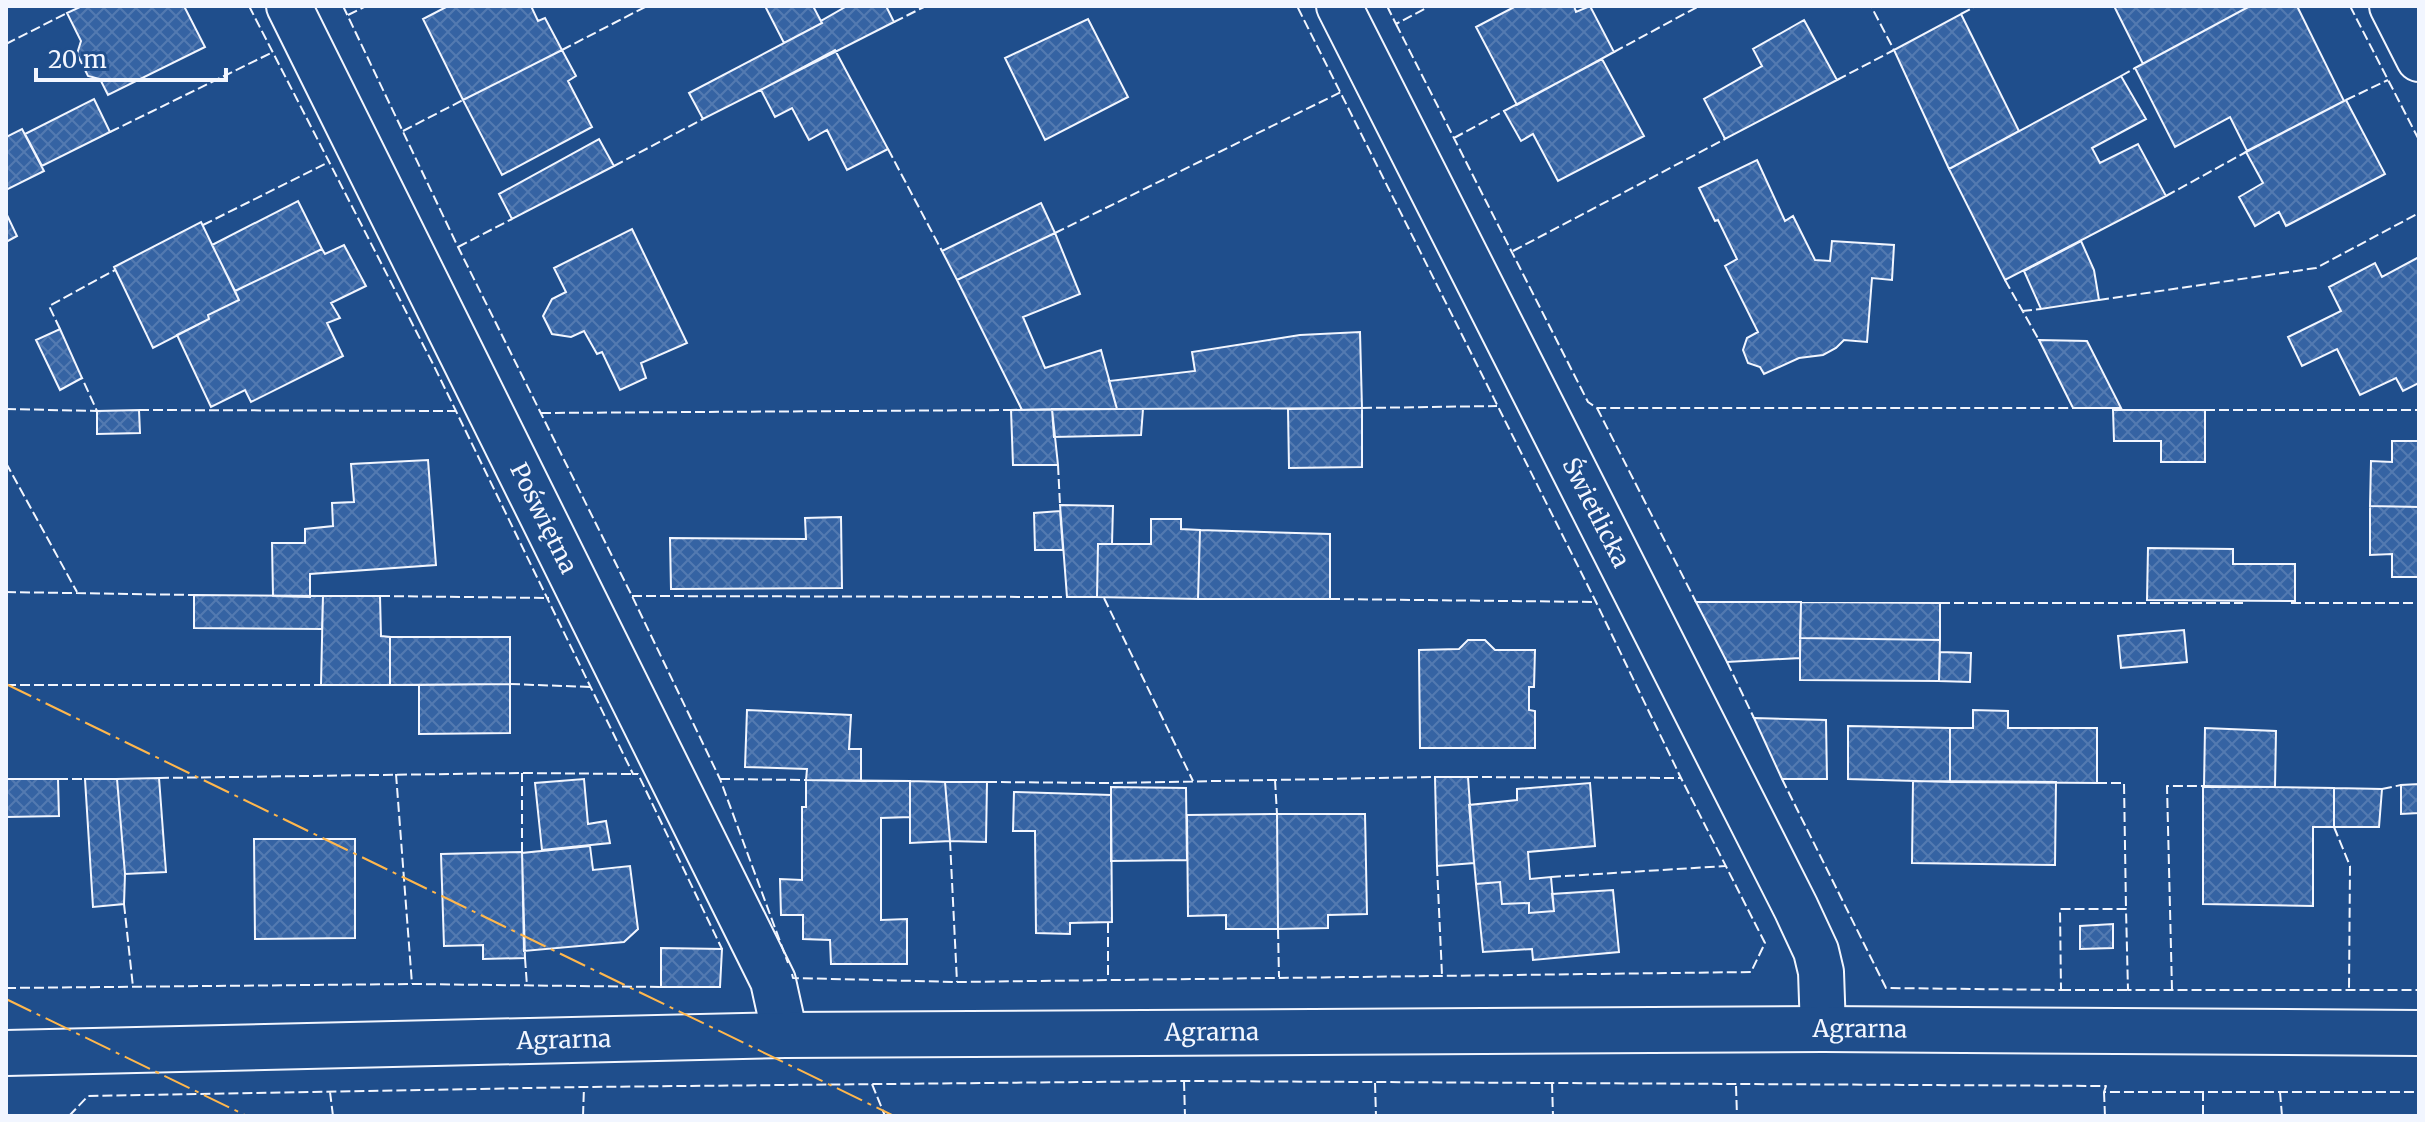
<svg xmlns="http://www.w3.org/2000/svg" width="2425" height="1122" font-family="Merriweather,serif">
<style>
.building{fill:url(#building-cross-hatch);stroke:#f2f6ff;stroke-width:2}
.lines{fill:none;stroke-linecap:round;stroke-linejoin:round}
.minor-casing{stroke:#f2f6ff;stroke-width:48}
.minor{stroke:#1f4e8c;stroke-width:44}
.fence{stroke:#f2f6ff;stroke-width:2;stroke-dasharray:10 4;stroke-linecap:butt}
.power{stroke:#ffb74d;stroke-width:2;stroke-dasharray:28 6 4 6;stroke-linecap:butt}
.labels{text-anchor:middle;stroke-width:6;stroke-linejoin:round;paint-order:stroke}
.street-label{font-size:24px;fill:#f2f6ff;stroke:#1f4e8c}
</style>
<defs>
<pattern id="building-cross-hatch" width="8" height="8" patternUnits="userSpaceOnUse" patternTransform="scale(2)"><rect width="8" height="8" fill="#3563a3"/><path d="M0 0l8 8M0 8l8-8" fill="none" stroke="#537ab1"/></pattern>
</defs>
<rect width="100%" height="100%" fill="#1f4e8c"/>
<path class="building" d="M 82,6 L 184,6 L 205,47 L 108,95 L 100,79 L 88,76 L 77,54 L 81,41 L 67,13 Z
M 448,6 L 531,6 L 538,21 L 545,18 L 562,50 L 463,100 L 423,19 Z
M 765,6 L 813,6 L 822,23 L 784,43 Z
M 847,6 L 886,6 L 894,22 L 703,119 L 689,93 L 822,23 L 821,21 Z
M 1516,6 L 1574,6 L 1576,12 L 1590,6 L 1614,52 L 1517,105 L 1476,27 Z
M 2114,6 L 2250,6 L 2143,64 Z
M 2250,6 L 2297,6 L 2344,101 L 2247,151 L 2230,117 L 2175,147 L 2135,68 Z
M 1961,14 L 2019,131 L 1949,169 L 1894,50 Z
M 1088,19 L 1128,97 L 1045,140 L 1005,58 Z
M 1804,20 L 1837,80 L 1725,139 L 1704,99 L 1762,66 L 1753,49 Z
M 562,50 L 576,76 L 568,81 L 592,127 L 502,175 L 463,100 Z
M 835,50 L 888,149 L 847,170 L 827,130 L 809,140 L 792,108 L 775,117 L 761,90 Z
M 1602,59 L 1644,136 L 1558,181 L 1533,134 L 1521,141 L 1504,111 Z
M 2121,76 L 2146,119 L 2092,148 L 2100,163 L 2138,144 L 2166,196 L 2005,280 L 1949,169 Z
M 94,99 L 110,132 L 42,166 L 25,134 Z
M 2346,100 L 2385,174 L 2286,226 L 2279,212 L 2255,226 L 2239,197 L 2263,183 L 2246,152 Z
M 22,129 L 44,171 L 6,190 L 6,137 Z
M 599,139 L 614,166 L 512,219 L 499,194 Z
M 1757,160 L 1785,221 L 1793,216 L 1815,260 L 1830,261 L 1832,241 L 1894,245 L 1892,280 L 1872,278 L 1867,342 L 1844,340 L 1836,348 L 1823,355 L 1799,358 L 1764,374 L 1760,367 L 1748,363 L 1743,350 L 1747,338 L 1758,332 L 1725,266 L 1737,259 L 1718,220 L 1715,221 L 1699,188 Z
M 298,201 L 322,249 L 235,291 L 212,245 Z
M 1041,203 L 1055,233 L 957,280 L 942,251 Z
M 6,213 L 17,236 L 6,242 Z
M 201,222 L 239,300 L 208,315 L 209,319 L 153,348 L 114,267 Z
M 632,229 L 687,343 L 641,363 L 646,378 L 620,390 L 602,352 L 597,354 L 584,331 L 571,337 L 552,334 L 543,316 L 552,299 L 566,292 L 554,268 Z
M 1055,233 L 1080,294 L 1023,317 L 1045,368 L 1101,350 L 1117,409 L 1022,410 L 957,280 Z
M 2081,241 L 2094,270 L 2099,300 L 2041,309 L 2024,271 Z
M 344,245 L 366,286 L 331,303 L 340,318 L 327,323 L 343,356 L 251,402 L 245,390 L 211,407 L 177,335 L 209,319 L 208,315 L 239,300 L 235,291 L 322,249 L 325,254 Z
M 2419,257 L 2419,383 L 2403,391 L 2396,378 L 2360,395 L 2337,349 L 2302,366 L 2288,337 L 2341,311 L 2329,287 L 2375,263 L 2382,277 Z
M 60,329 L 82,378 L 60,390 L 36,340 Z
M 1360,332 L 1362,408 L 1117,409 L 1109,381 L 1195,371 L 1192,352 L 1300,335 Z
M 2039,340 L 2087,341 L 2121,408 L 2073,408 Z
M 1362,408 L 1362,467 L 1289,468 L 1288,409 Z
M 1052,409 L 1143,409 L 1141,435 L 1054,437 Z
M 1052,409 L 1058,465 L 1013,465 L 1011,410 Z
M 139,410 L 140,433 L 97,434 L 97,411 Z
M 2113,410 L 2205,410 L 2205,462 L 2161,462 L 2161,441 L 2114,441 Z
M 2392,441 L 2419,441 L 2419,507 L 2370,506 L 2371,461 L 2392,462 Z
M 428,460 L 436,565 L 310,574 L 310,597 L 273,596 L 272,543 L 305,543 L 305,529 L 333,526 L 332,503 L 354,502 L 351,464 Z
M 1060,505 L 1113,506 L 1112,544 L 1098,544 L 1097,597 L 1067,597 Z
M 2370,506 L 2419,507 L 2419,577 L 2392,577 L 2392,554 L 2370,555 Z
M 1060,511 L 1063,550 L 1035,550 L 1034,513 Z
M 841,517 L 842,588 L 671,589 L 670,538 L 806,539 L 805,518 Z
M 1151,519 L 1181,519 L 1181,529 L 1200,530 L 1198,599 L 1097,597 L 1098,544 L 1151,544 Z
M 1200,530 L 1330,534 L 1330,599 L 1198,599 Z
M 2148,548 L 2233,549 L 2233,564 L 2295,564 L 2295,601 L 2147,600 Z
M 194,595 L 323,596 L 322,629 L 194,628 Z
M 323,596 L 380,596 L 381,636 L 390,637 L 390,685 L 321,685 Z
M 1696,602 L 1801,602 L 1800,658 L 1727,662 Z
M 1801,602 L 1940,603 L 1940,640 L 1800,638 Z
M 2184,630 L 2187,662 L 2121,668 L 2118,636 Z
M 390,637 L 510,637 L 510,684 L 390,685 Z
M 1800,638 L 1940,640 L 1939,681 L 1800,680 Z
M 1468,640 L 1485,640 L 1495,650 L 1535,650 L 1534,687 L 1529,687 L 1529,710 L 1535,711 L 1535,748 L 1420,748 L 1419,650 L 1459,649 Z
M 1940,652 L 1971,653 L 1970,682 L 1939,681 Z
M 510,684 L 510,733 L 419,734 L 419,685 Z
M 747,710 L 851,715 L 849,749 L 861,749 L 861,781 L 806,780 L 807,769 L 745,767 Z
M 1973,710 L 2008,711 L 2008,728 L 2097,728 L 2097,783 L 1950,782 L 1950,728 L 1973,728 Z
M 1754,718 L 1826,720 L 1827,779 L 1782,779 Z
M 1848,726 L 1950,728 L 1950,782 L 1848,779 Z
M 2205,728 L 2276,731 L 2275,787 L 2204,787 Z
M 1435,777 L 1468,777 L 1474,863 L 1437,866 Z
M 159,778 L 166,872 L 125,874 L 117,779 Z
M 6,779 L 58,779 L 59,816 L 6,817 Z
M 85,779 L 117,779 L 125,874 L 124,904 L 93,907 Z
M 584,779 L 588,824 L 606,821 L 610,843 L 542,850 L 535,783 Z
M 806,780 L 910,781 L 910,817 L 881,818 L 881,920 L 907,919 L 907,964 L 831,964 L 830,940 L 803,939 L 803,915 L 781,915 L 780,879 L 802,880 L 802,807 L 806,807 Z
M 910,781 L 945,782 L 950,841 L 910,843 Z
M 1913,781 L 2056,782 L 2055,865 L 1912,863 Z
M 945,782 L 987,782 L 986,842 L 950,841 Z
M 1590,783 L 1595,846 L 1528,852 L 1530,879 L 1551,877 L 1554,911 L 1529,913 L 1529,903 L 1502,904 L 1500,882 L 1476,884 L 1469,805 L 1517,800 L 1517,789 Z
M 2419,784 L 2419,813 L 2401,814 L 2401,785 Z
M 2203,786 L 2334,788 L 2334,827 L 2313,827 L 2313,906 L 2203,904 Z
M 1111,787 L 1186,788 L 1187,860 L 1111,861 Z
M 2334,788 L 2382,789 L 2379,827 L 2334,827 Z
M 1014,792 L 1111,795 L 1112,922 L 1070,923 L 1070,934 L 1036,933 L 1035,831 L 1013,831 Z
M 1277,814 L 1365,814 L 1367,914 L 1328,915 L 1328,928 L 1278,929 Z
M 1277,814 L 1278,929 L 1226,929 L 1226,915 L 1188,916 L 1187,815 Z
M 254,839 L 355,839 L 355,938 L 255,939 Z
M 590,846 L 593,870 L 630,866 L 638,929 L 624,942 L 524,951 L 522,853 Z
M 522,852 L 525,958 L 483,959 L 483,945 L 444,946 L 441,854 Z
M 1500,882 L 1502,904 L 1529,903 L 1529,913 L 1554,911 L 1552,894 L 1613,890 L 1619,952 L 1533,960 L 1532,949 L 1483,952 L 1476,884 Z
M 2113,924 L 2113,948 L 2080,949 L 2080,926 Z
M 661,948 L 722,949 L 720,987 L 661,987 Z"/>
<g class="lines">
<g class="minor-casing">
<g id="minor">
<path id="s1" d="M 289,6 L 773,981 L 785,1035"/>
<path id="s2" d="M 1339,6 L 1796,908 L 1816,951 L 1821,972 L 1823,1029"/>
<path d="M 2392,6 L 2419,59"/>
<path id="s3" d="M 6,1053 L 785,1035 L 1823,1029 L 2419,1033"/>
</g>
</g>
<use href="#minor" class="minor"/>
<path class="fence" d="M 249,6 L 434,366 L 633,774 L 638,774 L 722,949
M 343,6 L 458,247 L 632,596 L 720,779 L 788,963
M 1387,6 L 1396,24 L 1430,6
M 2350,6 L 2419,140
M 1961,14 L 1976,6
M 348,15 L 366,6
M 894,22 L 926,6
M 1396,24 L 1588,402 L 1597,408 L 2073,408
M 6,44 L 67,13
M 562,50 L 647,6
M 1614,52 L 1699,6
M 2121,76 L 2135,68
M 1837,80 L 1894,50 L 1871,6
M 2346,100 L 2388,80
M 403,131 L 463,100
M 110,132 L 273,52
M 1454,138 L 1504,111
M 888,149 L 942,251
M 614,166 L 703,119
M 2166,196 L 2246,152
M 203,225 L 329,162
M 1055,233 L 1341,92
M 458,247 L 512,219
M 1513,251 L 1725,139
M 2005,280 L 2039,340
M 2099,300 L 2316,268 L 2419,213
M 2022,311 L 2041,309
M 60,329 L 49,306 L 115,270
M 1362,408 L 1497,406
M 1597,408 L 1696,602
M 6,409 L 97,411 L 82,378
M 139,410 L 456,411
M 2205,410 L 2419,410
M 541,413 L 1011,410
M 6,463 L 77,592
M 1058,465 L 1060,505
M 6,592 L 194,595
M 380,596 L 549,598
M 632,596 L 1067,597
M 1104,598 L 1193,781
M 1330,599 L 1596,602
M 1940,603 L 2243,603
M 2291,603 L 2419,603
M 1727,662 L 1754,718
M 510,684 L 592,687
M 6,685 L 321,685
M 396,774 L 412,984
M 1468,777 L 1681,778
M 159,778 L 522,773 L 633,774
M 58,779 L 85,779
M 720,779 L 806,780
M 1782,779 L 1886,988 L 2061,990 L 2060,909 L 2126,909 L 2128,990 L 2419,990
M 1275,780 L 1277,814
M 987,782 L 1109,783 L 1435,777
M 2097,783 L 2124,783 L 2126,909
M 2382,789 L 2401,785
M 2334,827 L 2350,866 L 2349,990
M 950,841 L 957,982
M 522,852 L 522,773
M 1437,866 L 1442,975
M 1551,877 L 1725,866
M 124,904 L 133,987
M 1108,923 L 1108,979
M 1278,929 L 1279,977
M 525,958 L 527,986
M 792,974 L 793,978 L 957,982 L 1751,972 L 1765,943 L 1681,778 L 1596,602 L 1297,6
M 6,988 L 412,984 L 661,987
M 2061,990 L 2128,990
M 2172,990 L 2167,786 L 2203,786
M 1184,1081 L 1185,1116
M 1375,1083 L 1376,1116
M 1552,1083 L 1553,1116
M 872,1084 L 885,1116
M 1736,1086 L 1737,1116
M 2203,1091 L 2203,1116
M 330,1092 L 333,1116
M 2104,1092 L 2105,1116
M 2280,1092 L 2282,1116
M 69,1116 L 88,1096 L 584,1087 L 1184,1081 L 2106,1086 L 2104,1092 L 2419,1092
M 583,1116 L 584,1087"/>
<path class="power" d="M 6,684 L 894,1116
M 6,999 L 247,1116"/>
</g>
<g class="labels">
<g class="street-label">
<text dy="8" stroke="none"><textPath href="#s2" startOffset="568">Świetlicka</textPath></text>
<text dy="8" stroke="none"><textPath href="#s1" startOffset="572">Poświętna</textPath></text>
<text dy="8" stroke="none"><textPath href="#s3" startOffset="1854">Agrarna</textPath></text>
<text dy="8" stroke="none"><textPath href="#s3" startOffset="1206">Agrarna</textPath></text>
<text dy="8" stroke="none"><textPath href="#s3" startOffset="558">Agrarna</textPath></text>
</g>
</g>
<rect width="2425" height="1122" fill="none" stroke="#f2f6ff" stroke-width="16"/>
<path d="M36 68v12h190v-12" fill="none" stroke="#f2f6ff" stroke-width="4"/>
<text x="48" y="68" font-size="24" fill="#f2f6ff" stroke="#1f4e8c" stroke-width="6" paint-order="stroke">20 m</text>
</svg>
